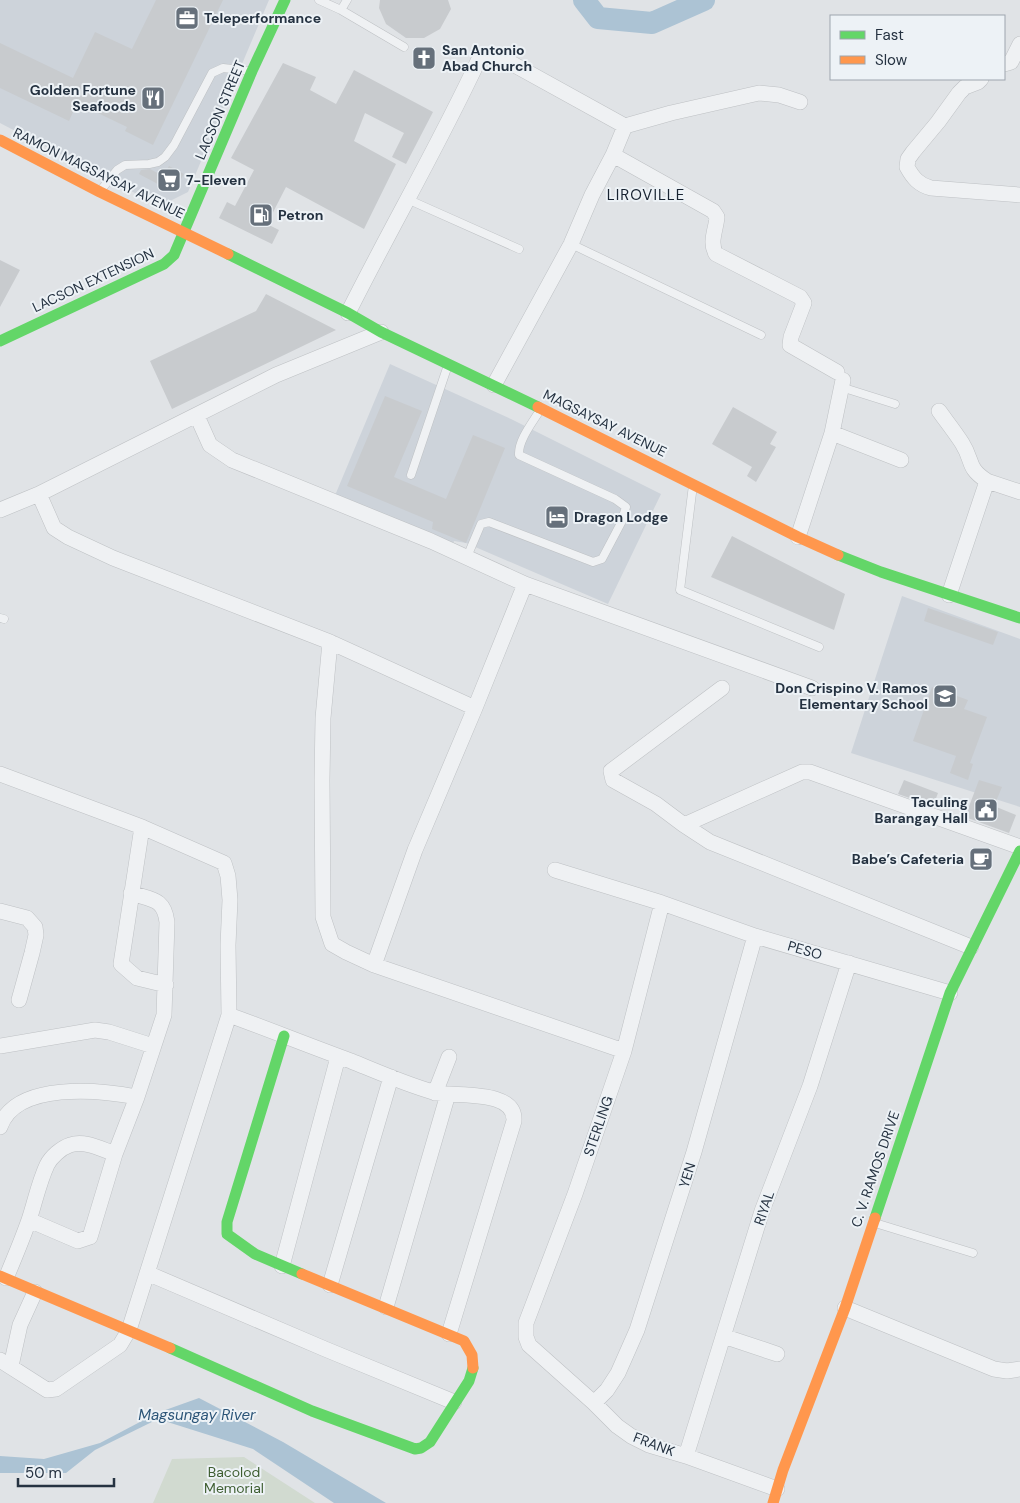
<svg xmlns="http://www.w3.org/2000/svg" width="1020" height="1503" font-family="'DM Sans',sans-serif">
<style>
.built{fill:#cdd3da}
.green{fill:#d1dad0}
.water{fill:#acc3d4}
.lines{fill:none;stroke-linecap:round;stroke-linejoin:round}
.river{stroke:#acc3d4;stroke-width:22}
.building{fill:#c8cbce}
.lane-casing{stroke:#bec1c4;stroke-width:9}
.street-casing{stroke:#bec1c4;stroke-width:16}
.lane{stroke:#eff1f3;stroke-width:8}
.street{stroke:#eff1f3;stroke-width:15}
.fast{stroke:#63d668;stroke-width:11}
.slow{stroke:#ff974d;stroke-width:11}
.labels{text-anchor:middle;stroke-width:4;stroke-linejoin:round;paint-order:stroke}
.poi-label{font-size:14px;font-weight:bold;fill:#253241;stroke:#edf2f6;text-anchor:start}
.street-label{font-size:14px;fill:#253241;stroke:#edf2f6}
.park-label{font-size:14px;fill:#3e5e31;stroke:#edf2f6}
.neighbourhood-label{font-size:15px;letter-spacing:1px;fill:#182331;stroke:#edf2f6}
.water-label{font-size:15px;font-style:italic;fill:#2c5578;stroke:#edf2f6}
</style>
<rect width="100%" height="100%" fill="#e0e3e6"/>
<path class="built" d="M 0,0 L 269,0 L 188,192 L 160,206 L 0,123 Z
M 390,364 L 511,419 L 661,494 L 608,604 L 466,543 L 454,541 L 450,551 L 331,505 Z
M 902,596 L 1020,639 L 1020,807 L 851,753 Z"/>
<path class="green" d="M 244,1457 L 315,1503 L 153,1503 L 172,1459 Z"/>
<path class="water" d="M 199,1398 L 283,1442 L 386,1503 L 334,1503 L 253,1449 L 158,1419 L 95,1450 L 66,1473 L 0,1473 L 0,1456 L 44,1459 L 100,1443 L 157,1413 Z"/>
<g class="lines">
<path class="river" d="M 584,0 L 598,18 L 652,23 L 704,0"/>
</g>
<path class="building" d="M 156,0 L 223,0 L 153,145 L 125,131 L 127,127 L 77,103 L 69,121 L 0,88 L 0,43 L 73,78 L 95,32 L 132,49 Z
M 380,0 L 448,0 L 451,9 L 440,29 L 424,38 L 406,38 L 386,24 L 379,8 Z
M 283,63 L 316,77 L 310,90 L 336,104 L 354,70 L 433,112 L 406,164 L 392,157 L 404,133 L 365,113 L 354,141 L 396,164 L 364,229 L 286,187 L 267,224 L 279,230 L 272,244 L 219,218 L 227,202 L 235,206 L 254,170 L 231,158 Z
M 169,166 L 184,174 L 173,192 L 139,174 L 141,170 L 150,169 L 163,176 Z
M 0,260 L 20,270 L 0,307 Z
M 266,294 L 336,330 L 172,409 L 150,361 L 256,311 Z
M 385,396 L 422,411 L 394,477 L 446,499 L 473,435 L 505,448 L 466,543 L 432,529 L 433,522 L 347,486 Z
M 733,407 L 777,432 L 770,444 L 776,447 L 756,482 L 747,476 L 752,467 L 712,444 Z
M 732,536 L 845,594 L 834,630 L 711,577 Z
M 928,608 L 998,632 L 993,645 L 924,621 Z
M 932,687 L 968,700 L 964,709 L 987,717 L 970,763 L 973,764 L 968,780 L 950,773 L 956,756 L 913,741 Z
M 904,780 L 938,793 L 933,806 L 898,794 Z
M 979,780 L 1002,787 L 994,806 L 1016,815 L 1009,833 L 965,817 Z"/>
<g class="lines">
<g class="lane-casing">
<path id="lane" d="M 319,0 L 341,10 L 347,0
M 341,10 L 404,47
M 101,190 L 117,170 L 125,165 L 149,164 L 158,162 L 165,157 L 174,145 L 212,73 L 223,68 L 250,71
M 407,199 L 519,249
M 571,244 L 761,335
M 841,387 L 895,404
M 411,475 L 448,365
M 693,485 L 680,590 L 819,647
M 467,557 L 481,524 L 489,522 L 593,562 L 602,559 L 621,523 L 626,507 L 615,499 L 519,455 C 518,440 533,422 540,410
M 0,618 L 4,619
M 875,1223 L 973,1253"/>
</g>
<g class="street-casing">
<path id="street" d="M 1004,64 L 1011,62 L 1020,44
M 981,79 L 978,82 L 965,87 L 959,93 L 938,122 L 913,152 L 908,159 L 907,167 C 913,178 919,185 931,188 L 1020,195
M 613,155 L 713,211 L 717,217 C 716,230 709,242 716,254 L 800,297 L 804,303 L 791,337 L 790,345 L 837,372
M 348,313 C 391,227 439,145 479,59 L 489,56 L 502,58 L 625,126 L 671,113 L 759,93 L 779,95 L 800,102
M 494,385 L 571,244 L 592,195 L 613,155 L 625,126
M 939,411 C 947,422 955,432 962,443 C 974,462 966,467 987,481
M 197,416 L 210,445 L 232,460 L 431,541 L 525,584 L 812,688
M 832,433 L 901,460
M 39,494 L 54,528 L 68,537 L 113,558 L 330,642 L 323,718 L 322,780 L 323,917 L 332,944 L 346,952 L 374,965 L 624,1051
M 0,510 L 39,494 L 276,375 L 381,332
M 798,537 L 832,433 L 843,380
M 949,595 L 987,481 L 1020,492
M 330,642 L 475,708
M 0,774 L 142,827 L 224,863 L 228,876 L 230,900 L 228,945 L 229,1015 L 129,1330 L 120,1345 L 56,1389 L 47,1390 L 0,1360
M 684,825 L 656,804 L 613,780 L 611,771 L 722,688
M 142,827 L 121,964 L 137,978 L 166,985
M 555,870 L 662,903 L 755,936 L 950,993
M 662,903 L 624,1051 L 575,1194 L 526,1323 L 526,1337 L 529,1345 L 594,1403 L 617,1426 L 631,1436 L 649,1445 L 686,1456 L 777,1489
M 0,911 L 27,918 L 35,927 L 36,935 L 32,953 L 19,1000
M 971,947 L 710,842 L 684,825 L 802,772 L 810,772 L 1020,847
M 374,965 L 415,850 L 475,708 L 525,584
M 229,1015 C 270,1030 310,1046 351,1061 C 378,1072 405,1084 433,1092 C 454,1098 516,1088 514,1121 L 449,1334
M 0,1046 L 95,1030 L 109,1032 L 153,1046
M 435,1093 L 449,1057
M 0,1127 C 16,1081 100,1090 137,1097
M 29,1220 L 78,1241 L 90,1237 L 115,1154 L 137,1097 L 164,1015 L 167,922 C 164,898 152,900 131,893
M 282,1266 L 338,1057
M 147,1273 L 325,1349 L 454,1402
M 6,1278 C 14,1259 22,1240 29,1220 C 35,1202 39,1182 47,1165 C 51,1157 61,1148 70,1145 C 85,1140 101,1149 115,1154
M 330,1285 L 391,1077
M 386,1307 L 448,1094
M 845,1308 L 994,1369 L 1007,1371 L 1020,1369
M 723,1336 L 777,1354
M 11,1366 L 20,1325 L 35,1292
M 594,1403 L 607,1390 L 618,1373 L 637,1330 L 694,1152 L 755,936
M 686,1456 L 762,1211 L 810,1086 L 849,963"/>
</g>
<use href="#lane" class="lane"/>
<use href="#street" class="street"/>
<path class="fast" d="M 228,254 L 348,313 L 381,332 L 538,407
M 0,341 L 164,264 L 174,255 L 252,71 L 285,0
M 838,555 L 881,572 L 1020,618
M 284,1036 L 227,1222 L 227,1234 L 255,1254 L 302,1274
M 875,1218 L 950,993 L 1020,851
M 170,1348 L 312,1411 L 415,1449 L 421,1448 L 430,1442 L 469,1381 L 473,1368"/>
<path class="slow" d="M 0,140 L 100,192 L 228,254
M 538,407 L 798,537 L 838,555
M 302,1274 L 464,1341 L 472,1355 L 473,1368
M 0,1276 L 170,1348
M 773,1503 L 783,1470 L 845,1308 L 875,1218"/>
</g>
<defs>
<g id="office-square" transform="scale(1.25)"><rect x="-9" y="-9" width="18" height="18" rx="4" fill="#66707b" stroke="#edf2f6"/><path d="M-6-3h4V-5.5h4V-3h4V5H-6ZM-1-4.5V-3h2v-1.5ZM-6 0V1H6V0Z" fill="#fff"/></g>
<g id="church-square" transform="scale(1.25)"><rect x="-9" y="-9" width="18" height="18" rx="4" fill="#66707b" stroke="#edf2f6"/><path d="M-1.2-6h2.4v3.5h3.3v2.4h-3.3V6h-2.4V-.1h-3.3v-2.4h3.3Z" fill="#fff"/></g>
<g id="restaurant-square" transform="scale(1.25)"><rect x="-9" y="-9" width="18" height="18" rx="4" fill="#66707b" stroke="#edf2f6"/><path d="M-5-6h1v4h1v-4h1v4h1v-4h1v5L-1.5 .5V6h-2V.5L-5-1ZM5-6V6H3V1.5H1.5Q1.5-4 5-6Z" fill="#fff"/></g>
<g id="supermarket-square" transform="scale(1.25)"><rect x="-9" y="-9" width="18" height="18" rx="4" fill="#66707b" stroke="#edf2f6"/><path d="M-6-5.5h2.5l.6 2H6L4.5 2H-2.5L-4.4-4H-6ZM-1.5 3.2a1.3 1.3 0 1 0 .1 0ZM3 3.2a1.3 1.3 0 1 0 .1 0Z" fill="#fff"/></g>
<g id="fuel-square" transform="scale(1.25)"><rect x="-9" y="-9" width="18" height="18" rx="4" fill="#66707b" stroke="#edf2f6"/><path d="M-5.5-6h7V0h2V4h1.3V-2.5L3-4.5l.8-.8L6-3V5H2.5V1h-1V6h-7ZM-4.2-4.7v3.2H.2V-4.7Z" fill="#fff"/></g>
<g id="hotel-square" transform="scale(1.25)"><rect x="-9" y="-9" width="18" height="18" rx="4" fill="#66707b" stroke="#edf2f6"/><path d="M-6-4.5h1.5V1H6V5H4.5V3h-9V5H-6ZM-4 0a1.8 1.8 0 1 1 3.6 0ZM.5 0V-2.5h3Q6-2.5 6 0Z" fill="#fff"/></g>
<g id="school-square" transform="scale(1.25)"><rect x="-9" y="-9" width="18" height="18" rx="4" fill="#66707b" stroke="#edf2f6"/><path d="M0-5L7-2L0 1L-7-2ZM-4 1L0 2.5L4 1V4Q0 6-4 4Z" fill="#fff"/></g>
<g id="civic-square" transform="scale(1.25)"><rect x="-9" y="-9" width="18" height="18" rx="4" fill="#66707b" stroke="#edf2f6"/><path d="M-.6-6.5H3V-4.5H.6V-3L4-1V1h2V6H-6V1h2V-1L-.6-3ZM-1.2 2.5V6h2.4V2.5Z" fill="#fff"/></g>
<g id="cafe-square" transform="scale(1.25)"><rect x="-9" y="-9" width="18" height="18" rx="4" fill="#66707b" stroke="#edf2f6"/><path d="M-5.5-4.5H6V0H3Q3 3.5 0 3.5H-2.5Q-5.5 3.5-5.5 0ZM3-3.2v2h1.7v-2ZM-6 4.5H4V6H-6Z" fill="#fff"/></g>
</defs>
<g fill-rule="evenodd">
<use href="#office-square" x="187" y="18"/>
<use href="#church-square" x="424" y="58"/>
<use href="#restaurant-square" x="153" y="98"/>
<use href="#supermarket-square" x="169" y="180"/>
<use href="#fuel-square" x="261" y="215"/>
<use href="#hotel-square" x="557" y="517"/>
<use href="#school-square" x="945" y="696"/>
<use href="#civic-square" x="986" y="810"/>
<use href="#cafe-square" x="981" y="859"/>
</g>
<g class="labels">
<g class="poi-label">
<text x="204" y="23">Teleperformance</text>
<text x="442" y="55">San Antonio<tspan x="442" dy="16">Abad Church</tspan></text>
<text x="136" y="95" text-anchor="end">Golden Fortune<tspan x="136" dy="16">Seafoods</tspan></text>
<text x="186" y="185">7-Eleven</text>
<text x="278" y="220">Petron</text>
<text x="574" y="522">Dragon Lodge</text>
<text x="928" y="693" text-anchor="end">Don Crispino V. Ramos<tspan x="928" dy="16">Elementary School</tspan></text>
<text x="968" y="807" text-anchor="end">Taculing<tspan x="968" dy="16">Barangay Hall</tspan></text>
<text x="964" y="864" text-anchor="end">Babe’s Cafeteria</text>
</g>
<g class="street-label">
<text transform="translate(220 110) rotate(-67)" y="5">LACSON STREET</text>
<text transform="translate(99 173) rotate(26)" y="5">RAMON MAGSAYSAY AVENUE</text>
<text transform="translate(93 280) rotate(-25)" y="5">LACSON EXTENSION</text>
<text transform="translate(605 423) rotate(26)" y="5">MAGSAYSAY AVENUE</text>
<text transform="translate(805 950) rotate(16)" y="5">PESO</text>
<text transform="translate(598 1126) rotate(-71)" y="5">STERLING</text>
<text transform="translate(875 1169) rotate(-71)" y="5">C. V. RAMOS DRIVE</text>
<text transform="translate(687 1175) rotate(-73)" y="5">YEN</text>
<text transform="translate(764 1208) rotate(-71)" y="5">RIYAL</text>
<text transform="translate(654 1444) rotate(21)" y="5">FRANK</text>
</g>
<g class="park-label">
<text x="234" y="1477">Bacolod<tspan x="234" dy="16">Memorial</tspan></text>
</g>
<g class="neighbourhood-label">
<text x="646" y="200">LIROVILLE</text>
</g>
<g class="water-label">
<text x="197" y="1420">Magsungay River</text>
</g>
</g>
<rect x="830" y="15" width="175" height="65" fill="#edf2f6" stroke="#9da5ae"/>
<rect x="840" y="31" width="25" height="8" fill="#63d668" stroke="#9da5ae"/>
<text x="875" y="40" font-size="15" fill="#253241">Fast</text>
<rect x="840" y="56" width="25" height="8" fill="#ff974d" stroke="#9da5ae"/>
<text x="875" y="65" font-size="15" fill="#253241">Slow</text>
<path d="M18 1478v8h96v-8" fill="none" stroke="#253241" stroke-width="2.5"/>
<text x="25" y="1478" font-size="15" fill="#253241" stroke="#edf2f6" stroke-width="4" paint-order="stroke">50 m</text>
</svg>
